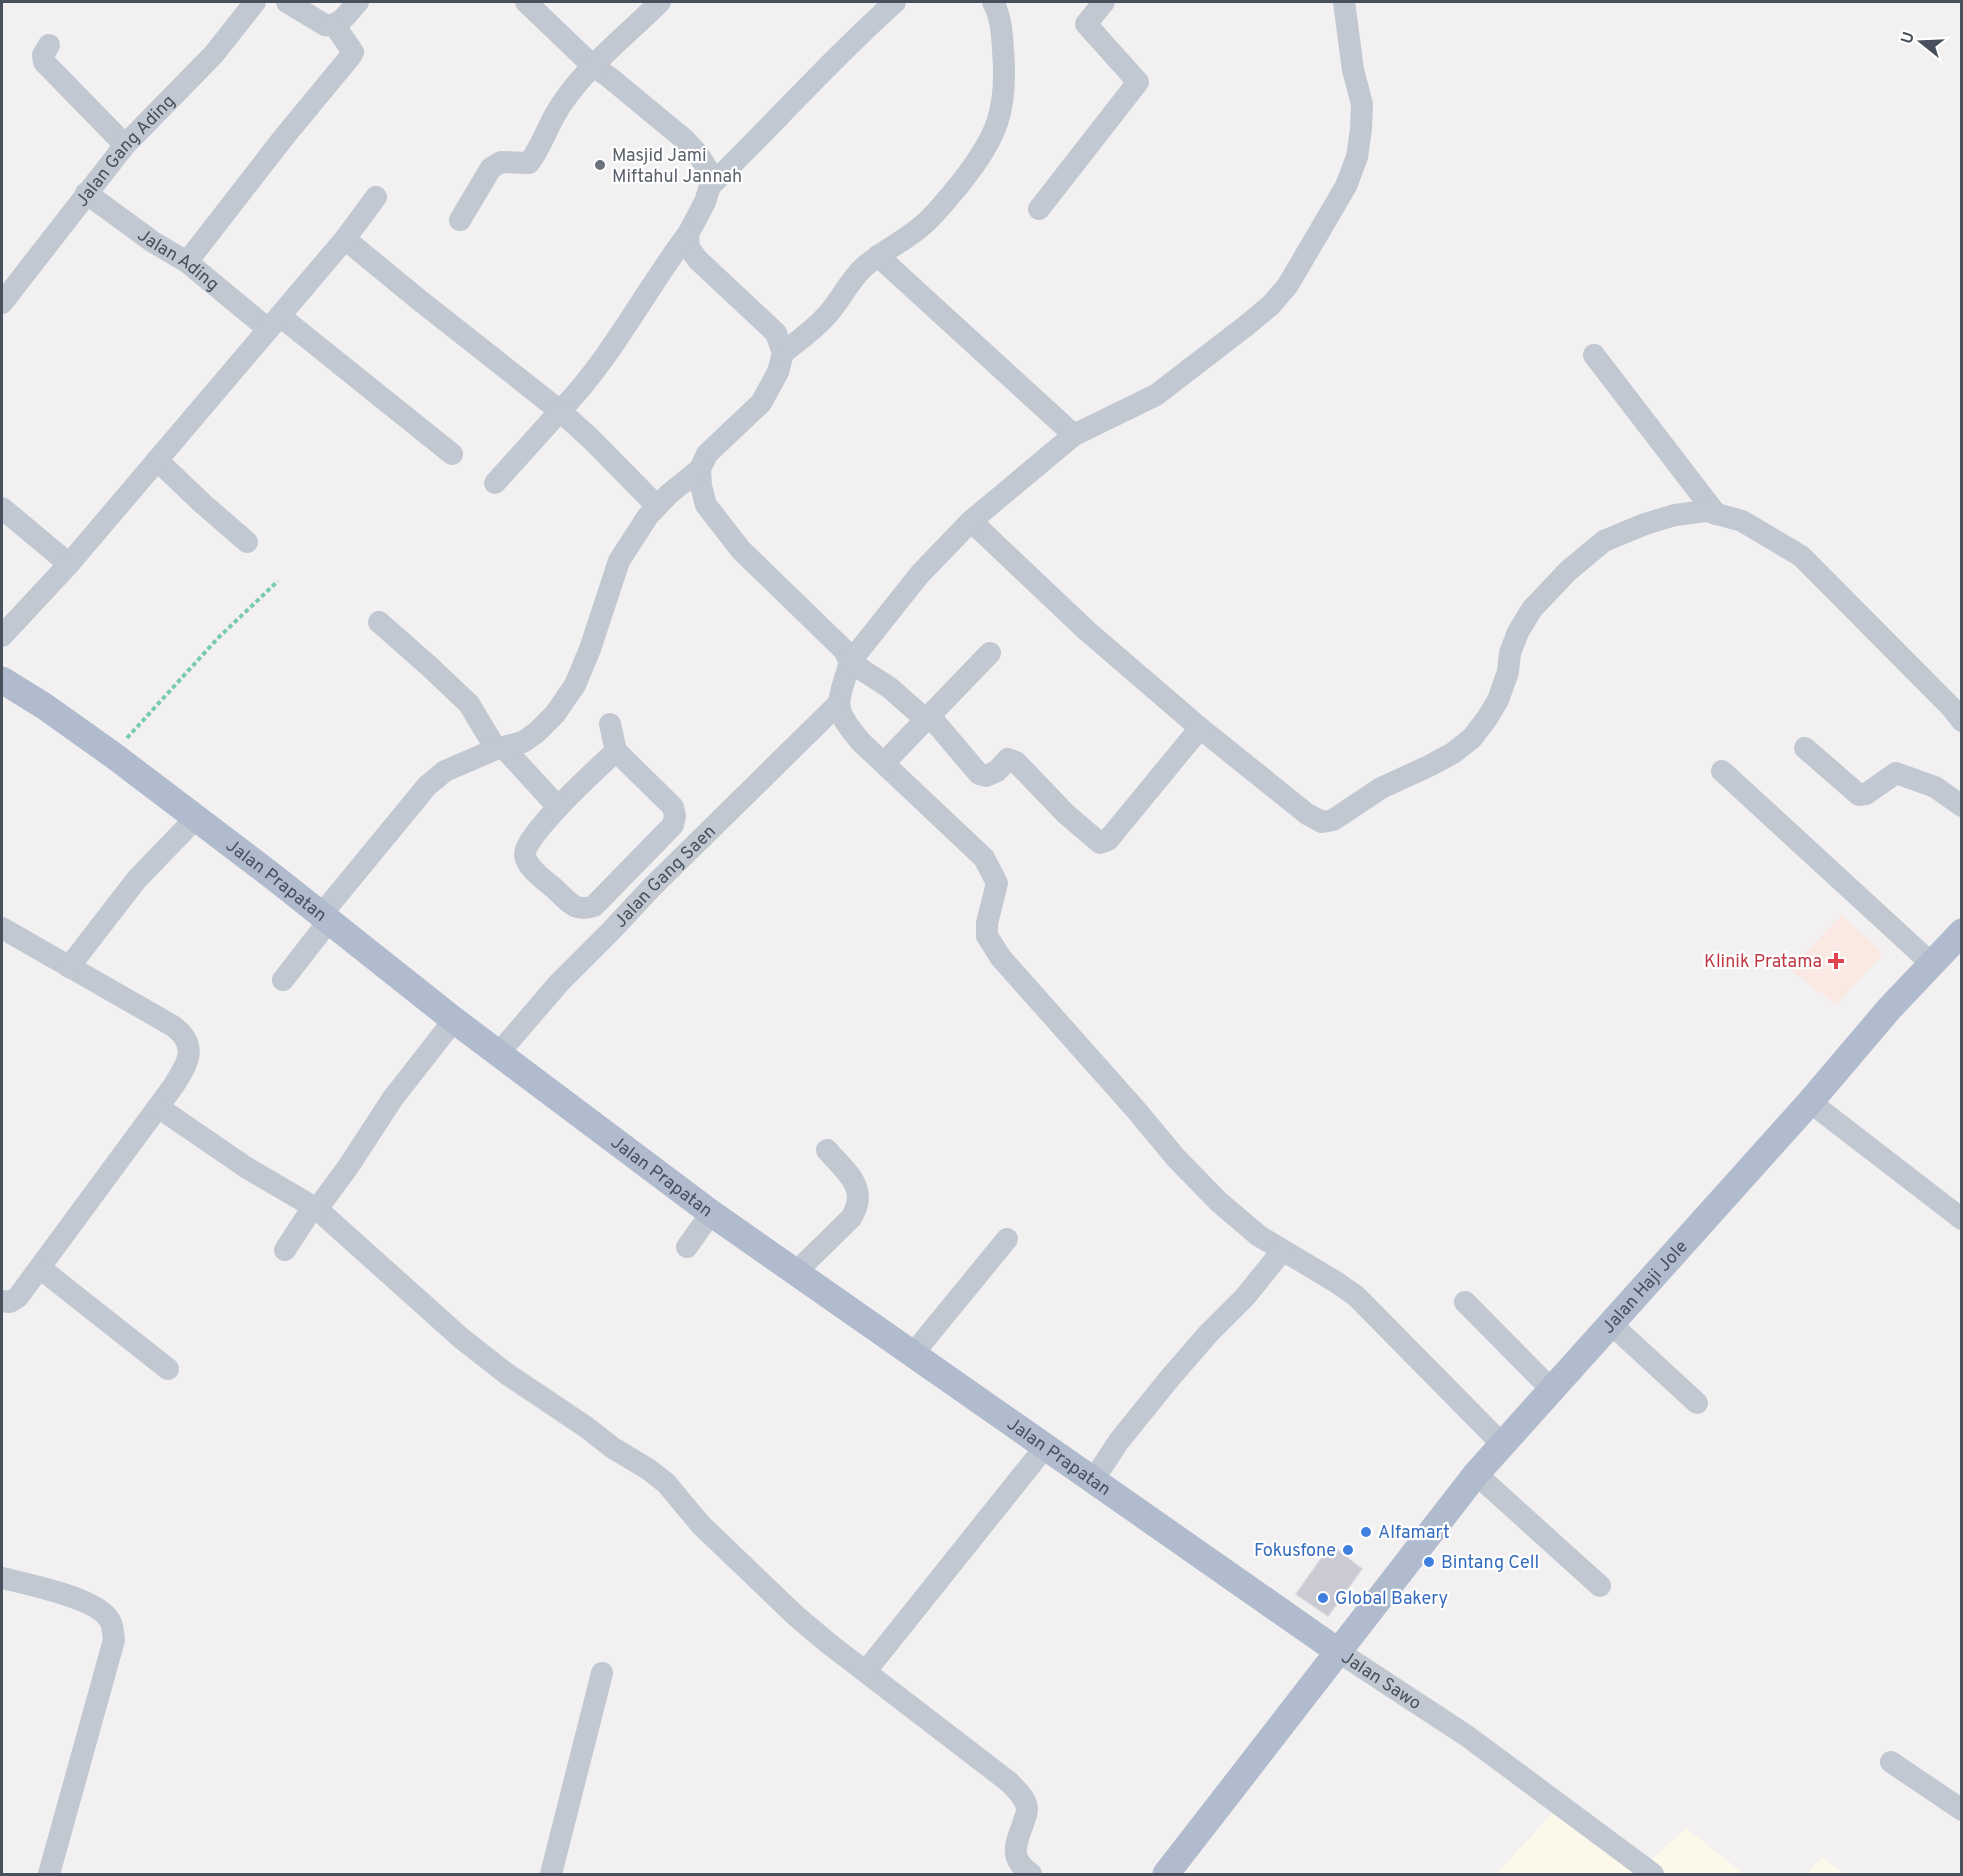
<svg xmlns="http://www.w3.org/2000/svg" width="1963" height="1876" font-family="Overpass,sans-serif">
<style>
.commercial{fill:#fcf9eb}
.medical{fill:#fae8e2}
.building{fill:#cacbd2;stroke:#d4d5db;stroke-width:1.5}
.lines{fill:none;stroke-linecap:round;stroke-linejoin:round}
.path{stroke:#79cbb0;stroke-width:4;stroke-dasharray:4.5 3;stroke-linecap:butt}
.minor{stroke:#c1c8d1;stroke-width:22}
.major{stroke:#b1bbce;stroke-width:27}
.worship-dot{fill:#6b7280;stroke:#fff;stroke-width:2}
.health-dot{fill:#e0444e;stroke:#fff;stroke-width:2}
.shop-dot{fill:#3f7fe0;stroke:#fff;stroke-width:2}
.labels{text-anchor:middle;stroke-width:4.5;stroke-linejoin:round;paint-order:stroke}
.street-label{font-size:18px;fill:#48505d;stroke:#fff}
.worship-label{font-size:18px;fill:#5b616d;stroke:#fff;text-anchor:start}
.health-label{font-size:18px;fill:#be3a42;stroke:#fff;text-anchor:end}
.shop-label{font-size:18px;fill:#366cbe;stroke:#fff;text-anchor:start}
</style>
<rect width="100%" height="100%" fill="#f2f0f0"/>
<path class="commercial" d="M 1563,1802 L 1641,1869 L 1686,1828 L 1744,1874 L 1496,1874 Z
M 1822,1857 L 1845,1874 L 1807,1874 Z"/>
<path class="medical" d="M 1841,915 L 1883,953 L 1836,1005 L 1790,969 Z"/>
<path class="building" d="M 1331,1545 L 1362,1569 L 1328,1616 L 1296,1594 Z"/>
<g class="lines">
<path class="path" d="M 127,738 L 218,638 L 278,581"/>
<g class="minor">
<path d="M 287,2 L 325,25 C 341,27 348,12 358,2"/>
<path d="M 526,2 L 593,66 L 609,77 L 684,139 L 698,154 L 708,170 L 710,186 L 705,202 L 688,234 L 689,248 L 698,260 L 776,333 L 783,353 L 778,372 L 761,403 L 707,454 L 700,469 L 701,486 L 706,505 L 741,550 L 844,650 L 850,662 C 838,704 830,706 861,742 L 984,858 L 997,883 L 987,923 L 987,936 L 1001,958 L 1137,1111 L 1176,1158 L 1219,1202 L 1259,1236 L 1336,1282 L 1356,1296 L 1502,1444"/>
<path d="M 49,45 L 43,55 L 44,62 L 125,145"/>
<path d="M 710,186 C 773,125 830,60 895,2"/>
<path id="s1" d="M 86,193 L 153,242 L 187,262 L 268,329"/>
<path d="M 1039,209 L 1138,82 L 1086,24 L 1104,2"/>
<path d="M 460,220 L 491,168 L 501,162 L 529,163 C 543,145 549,121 563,102 C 589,64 628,34 660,2"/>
<path d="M 345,239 L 418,299 L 560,411 C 611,359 644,292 688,234"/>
<path d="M 878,256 L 1074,435"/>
<path d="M 187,262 L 284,137 L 350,57 L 353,52 L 335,26"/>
<path id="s2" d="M 2,303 L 125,145 L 214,54 L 255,2"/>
<path d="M 280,316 L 452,454"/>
<path d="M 783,353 C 798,341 815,329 828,314 C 841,299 849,281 864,267 C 882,251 905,241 923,225 C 937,213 948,198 960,184 C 997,137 1008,111 1003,50 C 1002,33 1001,17 993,2"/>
<path d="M 1594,355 L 1716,514"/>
<path d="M 157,460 L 202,503 L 247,542"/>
<path d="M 495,483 L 560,411 L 590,438 L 657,506"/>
<path d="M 2,508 L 69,564"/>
<path d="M 971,521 L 1086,630 L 1200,728 L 1307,814 L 1322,822 L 1333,820 L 1381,788 L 1429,766 L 1453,753 L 1472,738 L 1488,717 L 1498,700 L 1508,672 L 1510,653 L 1518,632 L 1532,609 L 1568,571 L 1604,541 L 1645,524 L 1675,515 L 1706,511 L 1742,521 L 1801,556 L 1951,707 L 1962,721"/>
<path d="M 379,622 L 430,667 L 469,704 L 496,749"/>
<path d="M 2,636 L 69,564 L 345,239 L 376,197"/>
<path d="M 929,715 L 979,774 L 986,776 L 997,771 L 1008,759 L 1016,762 L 1066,814 L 1100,843 L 1108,840 L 1200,728"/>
<path d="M 925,719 L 890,688 L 850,662 L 920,574 L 971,521 L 1074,435 L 1156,395 L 1247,325 L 1271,305 L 1288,285 L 1346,186 L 1357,157 L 1361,129 L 1362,104 L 1353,70 L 1344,2"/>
<path d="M 610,724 L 616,751 C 600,766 523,836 525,855 C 527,869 545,880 555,889 C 568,901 575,913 594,906 L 673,825 L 675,816 L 673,807 L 616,751"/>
<path d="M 503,747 L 558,807"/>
<path d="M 1805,748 L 1859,795 L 1866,794 L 1896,773 L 1935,787 L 1962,806"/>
<path d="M 884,763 L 990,653"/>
<path d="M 1722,771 L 1932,964"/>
<path d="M 321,915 L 427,786 L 445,771 L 496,749 L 523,742 L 537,732 L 555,714 L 575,685 L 590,649 L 619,561 L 648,516 L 669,494 L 700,469"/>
<path d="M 2,928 L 173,1026 C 200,1046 187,1065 172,1088 L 18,1297 L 10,1302 L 2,1301"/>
<path d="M 69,967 L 137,879 L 195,819"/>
<path d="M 283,980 L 328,922"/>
<path id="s3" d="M 498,1054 L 559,983 L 611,931 L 651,888 L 838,704"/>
<path d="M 1810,1102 L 1962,1219"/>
<path d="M 158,1107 L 247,1168 L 317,1209 L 461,1338 L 507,1374 L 586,1427 L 613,1448 L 648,1469 L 666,1483 L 701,1525 L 796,1616 L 828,1643 L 1009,1782 C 1016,1790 1027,1798 1027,1810 C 1027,1814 1024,1820 1023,1824 C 1015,1846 1009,1858 1031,1874"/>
<path d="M 317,1209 L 348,1167 L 393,1098 L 454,1020"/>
<path d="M 687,1247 L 711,1213"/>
<path d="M 285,1250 L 313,1207"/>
<path d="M 40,1268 L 168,1369"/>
<path d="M 795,1273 L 851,1218 C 870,1188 846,1172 827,1150"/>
<path d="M 1465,1302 L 1551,1389"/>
<path d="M 1610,1323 L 1697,1403"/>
<path d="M 912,1355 L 1007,1239"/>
<path d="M 1476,1474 L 1600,1586"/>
<path d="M 1094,1479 L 1119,1441 L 1169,1379 L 1208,1334 L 1245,1297 L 1282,1251"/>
<path d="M 2,1578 C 26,1584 99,1598 110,1621 C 113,1626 113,1634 114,1640 L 49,1874"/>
<path id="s4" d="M 1339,1652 L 1467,1736 L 1653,1874"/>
<path d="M 866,1671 L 1045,1447"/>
<path d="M 1891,1762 L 1962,1810"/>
<path d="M 551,1874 L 602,1673"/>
</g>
<g class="major">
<path id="s5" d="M 2,680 L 44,706 L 113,755 L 275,878 L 454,1020 L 711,1213 L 1339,1652"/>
<path id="s6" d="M 1166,1874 L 1476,1474 L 1810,1102 L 1889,1009 L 1962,932"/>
</g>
</g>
<circle class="worship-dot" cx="600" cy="165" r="6"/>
<path class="health-dot" d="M1833 952h6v6h6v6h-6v6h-6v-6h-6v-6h6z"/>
<g class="shop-dot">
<circle cx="1366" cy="1532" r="6"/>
<circle cx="1348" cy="1550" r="6"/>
<circle cx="1429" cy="1562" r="6"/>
<circle cx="1323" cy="1598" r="6"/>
</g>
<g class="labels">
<g class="street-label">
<text dy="6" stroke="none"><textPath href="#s2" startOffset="196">Jalan Gang Ading</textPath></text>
<text dy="6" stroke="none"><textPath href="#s1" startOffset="114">Jalan Ading</textPath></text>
<text dy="6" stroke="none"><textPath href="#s3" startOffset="244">Jalan Gang Saen</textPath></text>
<text dy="6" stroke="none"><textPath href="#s5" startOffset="340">Jalan Prapatan</textPath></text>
<text dy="6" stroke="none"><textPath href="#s5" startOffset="826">Jalan Prapatan</textPath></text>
<text dy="6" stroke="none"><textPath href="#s6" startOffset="758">Jalan Haji Jole</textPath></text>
<text dy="6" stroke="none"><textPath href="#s5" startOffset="1312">Jalan Prapatan</textPath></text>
<text dy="6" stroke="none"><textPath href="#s4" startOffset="51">Jalan Sawo</textPath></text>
</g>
<g class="worship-label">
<text x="612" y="161">Masjid Jami<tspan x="612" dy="21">Miftahul Jannah</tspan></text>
</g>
<g class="health-label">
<text x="1822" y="967">Klinik Pratama</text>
</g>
<g class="shop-label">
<text x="1378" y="1538">Alfamart</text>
<text x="1336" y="1556" text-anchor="end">Fokusfone</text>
<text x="1441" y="1568">Bintang Cell</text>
<text x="1335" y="1604">Global Bakery</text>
</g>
</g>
<rect width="1963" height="1876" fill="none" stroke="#48505d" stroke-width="6"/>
<g transform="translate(1921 42) rotate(288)" stroke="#ffffff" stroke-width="4.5" paint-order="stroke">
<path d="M0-4.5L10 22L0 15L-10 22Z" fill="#48505d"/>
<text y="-9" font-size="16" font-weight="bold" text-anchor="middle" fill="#48505d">U</text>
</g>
</svg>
